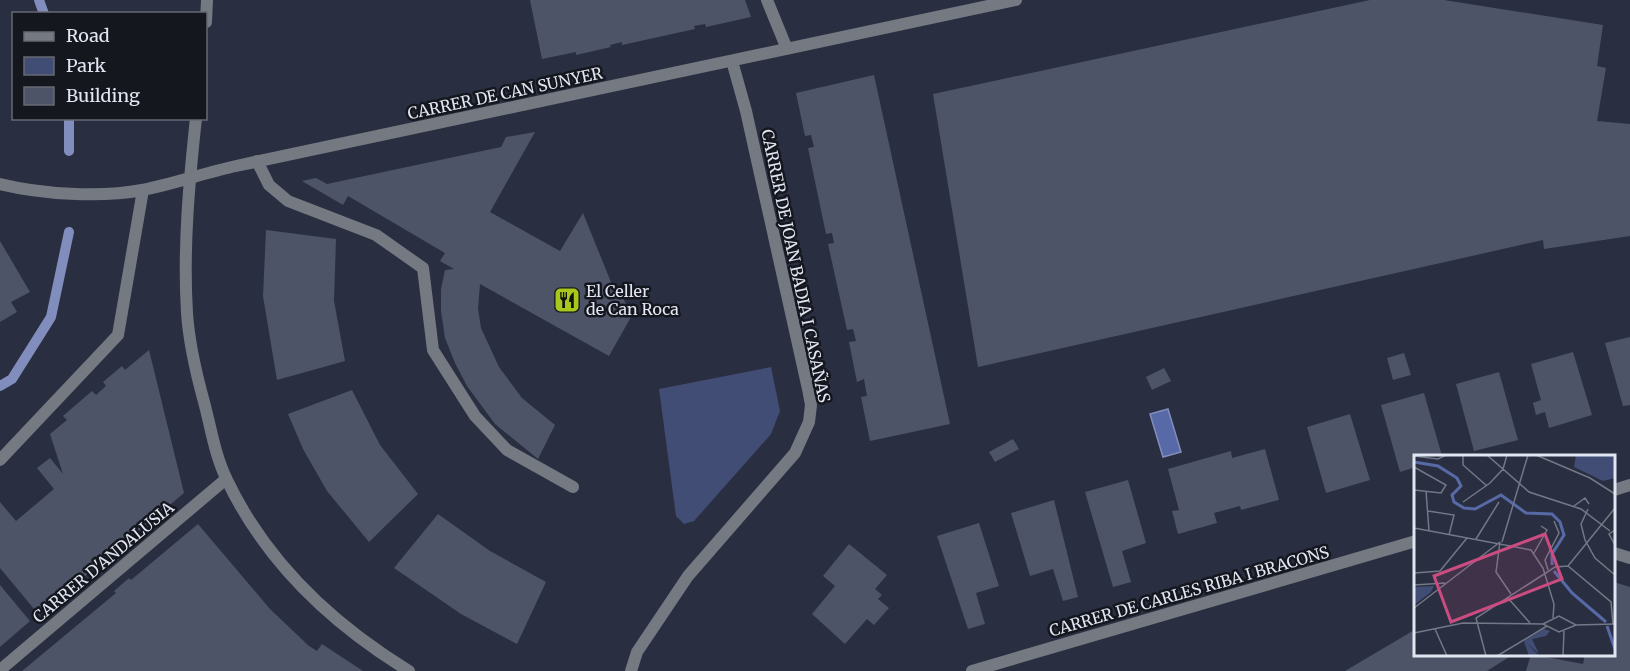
<svg xmlns="http://www.w3.org/2000/svg" width="1630" height="671" font-family="Merriweather,serif">
<style>
.green{fill:#414d75}
.water{fill:#5769a6;stroke:#818ebd;stroke-width:1.5}
.lines{fill:none;stroke-linecap:round;stroke-linejoin:round}
.stream{stroke:#818ebd;stroke-width:10}
.building{fill:#4e5468}
.service{stroke:#757982;stroke-width:12}
.minor{stroke:#757982;stroke-width:12}
.labels{text-anchor:middle;stroke-width:5;stroke-linejoin:round;paint-order:stroke}
.street-label{font-size:16px;fill:#e2e6f2;stroke:#15171f}
.poi-label{font-size:16px;fill:#e2e6f2;stroke:#15171f;text-anchor:start}
.inset-river{fill:none;stroke:#5769a6;stroke-width:3}
.inset-road{fill:none;stroke:#737887;stroke-width:1.5}
.view{fill:#ca4c81;fill-opacity:0.15;stroke:#ca4c81;stroke-width:3}
.inset-edge{fill:none;stroke:#e2e6f2;stroke-width:3}
</style>
<rect width="100%" height="100%" fill="#292f40"/>
<path class="green" d="M 771,367 L 780,411 L 771,434 L 694,521 L 684,524 L 676,516 L 659,389 Z"/>
<path class="water" d="M 1168,409 L 1181,452 L 1163,457 L 1150,414 Z"/>
<g class="lines">
<path class="stream" d="M 39,0 L 44,14
M 69,151 L 69,118
M 0,386 L 12,379 L 51,317 L 69,232"/>
</g>
<path class="building" d="M 530,0 L 745,0 L 751,17 L 706,27 L 705,24 L 694,26 L 695,29 L 622,45 L 622,42 L 610,45 L 611,47 L 576,55 L 576,52 L 542,59 Z
M 1370,0 L 1444,0 L 1603,25 L 1597,66 L 1606,68 L 1597,121 L 1630,124 L 1630,236 L 1544,249 L 1543,240 L 978,367 L 933,94 Z
M 874,75 L 950,424 L 870,441 L 861,397 L 867,396 L 864,379 L 857,382 L 849,342 L 856,341 L 853,329 L 847,330 L 828,244 L 834,243 L 832,233 L 826,234 L 808,148 L 814,147 L 811,135 L 805,136 L 796,93 Z
M 535,132 L 490,212 L 560,251 L 583,213 L 615,292 L 620,290 L 631,317 L 609,356 L 480,284 L 478,309 L 481,328 L 499,367 L 522,398 L 555,425 L 538,459 L 495,424 L 467,386 L 455,363 L 445,338 L 441,311 L 441,289 L 445,270 L 454,269 L 440,261 L 445,253 L 348,196 L 343,205 L 302,181 L 316,178 L 327,184 L 501,147 L 506,137 Z
M 266,230 L 336,239 L 334,301 L 345,361 L 277,380 L 263,296 Z
M 0,241 L 30,292 L 11,302 L 17,312 L 0,322 Z
M 1630,337 L 1630,405 L 1623,406 L 1605,343 Z
M 149,350 L 184,493 L 39,615 L 0,568 L 0,502 L 16,521 L 54,489 L 37,468 L 50,458 L 63,474 L 50,434 L 67,420 L 63,416 L 92,391 L 96,395 L 106,386 L 103,382 L 122,366 L 125,370 Z
M 1573,352 L 1592,415 L 1549,428 L 1545,412 L 1536,415 L 1533,403 L 1541,400 L 1531,364 Z
M 1404,353 L 1411,375 L 1393,380 L 1387,358 Z
M 1164,368 L 1171,381 L 1152,390 L 1146,377 Z
M 1499,372 L 1518,440 L 1474,451 L 1456,384 Z
M 352,390 L 380,445 L 418,494 L 369,542 L 327,491 L 303,449 L 288,414 Z
M 1424,393 L 1442,456 L 1416,456 L 1416,467 L 1400,472 L 1381,405 Z
M 1350,414 L 1370,480 L 1326,493 L 1307,427 Z
M 1013,439 L 1019,449 L 995,462 L 989,452 Z
M 1265,449 L 1279,500 L 1241,510 L 1240,506 L 1214,513 L 1217,523 L 1178,534 L 1172,511 L 1179,510 L 1168,469 L 1231,451 L 1232,458 Z
M 1128,480 L 1146,543 L 1122,551 L 1131,582 L 1113,587 L 1085,492 Z
M 1054,500 L 1078,597 L 1063,601 L 1053,569 L 1030,576 L 1011,513 Z
M 438,514 L 490,551 L 546,582 L 517,644 L 461,614 L 394,568 Z
M 979,523 L 999,586 L 976,593 L 985,624 L 968,629 L 937,536 Z
M 198,524 L 270,609 L 309,646 L 317,651 L 322,644 L 363,671 L 22,671 L 116,593 L 114,591 L 129,578 L 131,580 Z
M 849,544 L 887,575 L 875,589 L 882,595 L 878,599 L 889,608 L 874,625 L 867,619 L 845,644 L 812,614 L 835,586 L 823,576 Z
M 1614,582 L 1630,587 L 1630,671 L 1526,671 L 1531,654 L 1583,664 L 1585,654 L 1614,654 Z
M 0,585 L 30,621 L 0,647 Z
M 1416,629 L 1416,654 L 1514,654 L 1487,671 L 1345,671 Z"/>
<g class="lines">
<path class="service" d="M 257,161 L 269,185 L 288,201 L 376,235 L 423,268 L 433,350 L 475,416 L 507,450 L 573,487"/>
<path class="minor" d="M 767,0 L 787,49
M 206,22 L 207,0
M 196,118 C 189,183 183,249 187,313 C 189,343 196,373 204,402 C 211,428 215,456 227,480 C 266,562 332,624 409,671
M 0,184 C 41,194 100,198 142,190 C 173,184 204,173 236,166 L 1016,0
M 0,460 L 118,335 L 143,190
M 1614,490 L 1630,485
M 1614,553 L 1630,558
M 0,670 L 226,479
M 631,671 L 637,652 L 688,576 L 795,453 L 809,422 L 811,405 L 808,389 L 746,111 L 732,61
M 972,671 L 1416,541"/>
</g>
<defs>
<g id="restaurant-square" transform="scale(1.35)"><rect x="-9" y="-9" width="18" height="18" rx="4" fill="#a8c71c" stroke="#15171f"/><path d="M-5-6h1v4h1v-4h1v4h1v-4h1v5L-1.5 .5V6h-2V.5L-5-1ZM5-6V6H3V1.5H1.5Q1.5-4 5-6Z" fill="#111"/></g>
</defs>
<g fill-rule="evenodd">
<use href="#restaurant-square" x="567" y="300"/>
</g>
<g class="labels">
<g class="street-label">
<text transform="translate(505 93) rotate(-12)" y="6">CARRER DE CAN SUNYER</text>
<text transform="translate(796 266) rotate(78)" y="6">CARRER DE JOAN BADIA I CASAÑAS</text>
<text transform="translate(103 562) rotate(-40)" y="6">CARRER D'ANDALUSIA</text>
<text transform="translate(1189 591) rotate(-16)" y="6">CARRER DE CARLES RIBA I BRACONS</text>
</g>
<g class="poi-label">
<text x="586" y="297">El Celler<tspan x="586" dy="18">de Can Roca</tspan></text>
</g>
</g>
<g transform="translate(1414 455)">
<rect width="201" height="201" fill="#292f40"/>
<path d="M 162,0 L 201,0 L 201,23 L 189,26 L 160,12 ZM 20,131 L 17,137 L 0,150 L 0,132 ZM 130,174 L 136,176 L 132,181 L 118,184 L 125,199 L 112,187 L 124,200 L 115,201 L 110,186 Z" fill="#414d75"/>
<path class="inset-river" d="M 0,7 L 24,11 L 43,23 L 47,31 L 38,40 L 40,47 L 50,53 L 61,54 L 87,40 L 112,58 L 138,59 L 146,67 L 150,80 L 138,99 L 138,110M 140,116 L 158,138 L 192,167M 193,171 L 201,194"/>
<path class="inset-road" d="M 49,0 L 49,10 L 73,31M 73,0 L 115,37 L 167,54 L 196,76M 122,0 L 176,23 L 201,39M 0,1 L 24,4 L 32,0M 0,12 L 32,30 L 27,38 L 0,35M 12,36 L 15,76M 49,47 L 76,28 L 89,14 L 93,0M 160,51 L 171,43 L 175,49M 174,54 L 167,69 L 171,85 L 181,103 L 201,120M 14,56 L 40,60 L 35,80M 0,73 L 117,95 L 129,113 L 140,149 L 139,163M 201,75 L 195,79 L 201,90M 62,84 L 85,47M 86,87 L 82,117 L 97,139M 88,87 L 114,0M 120,98 L 133,75 L 127,71M 154,111 L 201,53M 134,115 L 131,105 L 145,78 L 140,66M 0,118 L 26,116 L 53,83M 0,130 L 31,128M 93,142 L 116,168M 0,153 L 86,87M 129,169 L 145,161 L 162,170M 21,174 L 33,201M 0,178 L 49,168 L 129,169 L 145,177 L 162,170 L 201,169M 72,201 L 62,163 L 141,112 L 154,111 L 197,147 L 199,169M 83,201 L 133,171M 149,201 L 150,176"/>
<path class="view" d="M 131,79 L 148,124 L 37,167 L 20,121 Z"/>
<rect width="201" height="201" class="inset-edge"/>
</g>
<rect x="12" y="12" width="195" height="108" fill="#15171f" stroke="#676a73" stroke-width="1.5"/>
<rect x="24" y="32" width="30" height="9" fill="#757982" stroke="#676a73" stroke-width="1.5"/>
<text x="66" y="42" font-size="18" fill="#e2e6f2">Road</text>
<rect x="24" y="57" width="30" height="18" fill="#414d75" stroke="#676a73" stroke-width="1.5"/>
<text x="66" y="72" font-size="18" fill="#e2e6f2">Park</text>
<rect x="24" y="87" width="30" height="18" fill="#4e5468" stroke="#676a73" stroke-width="1.5"/>
<text x="66" y="102" font-size="18" fill="#e2e6f2">Building</text>
</svg>
